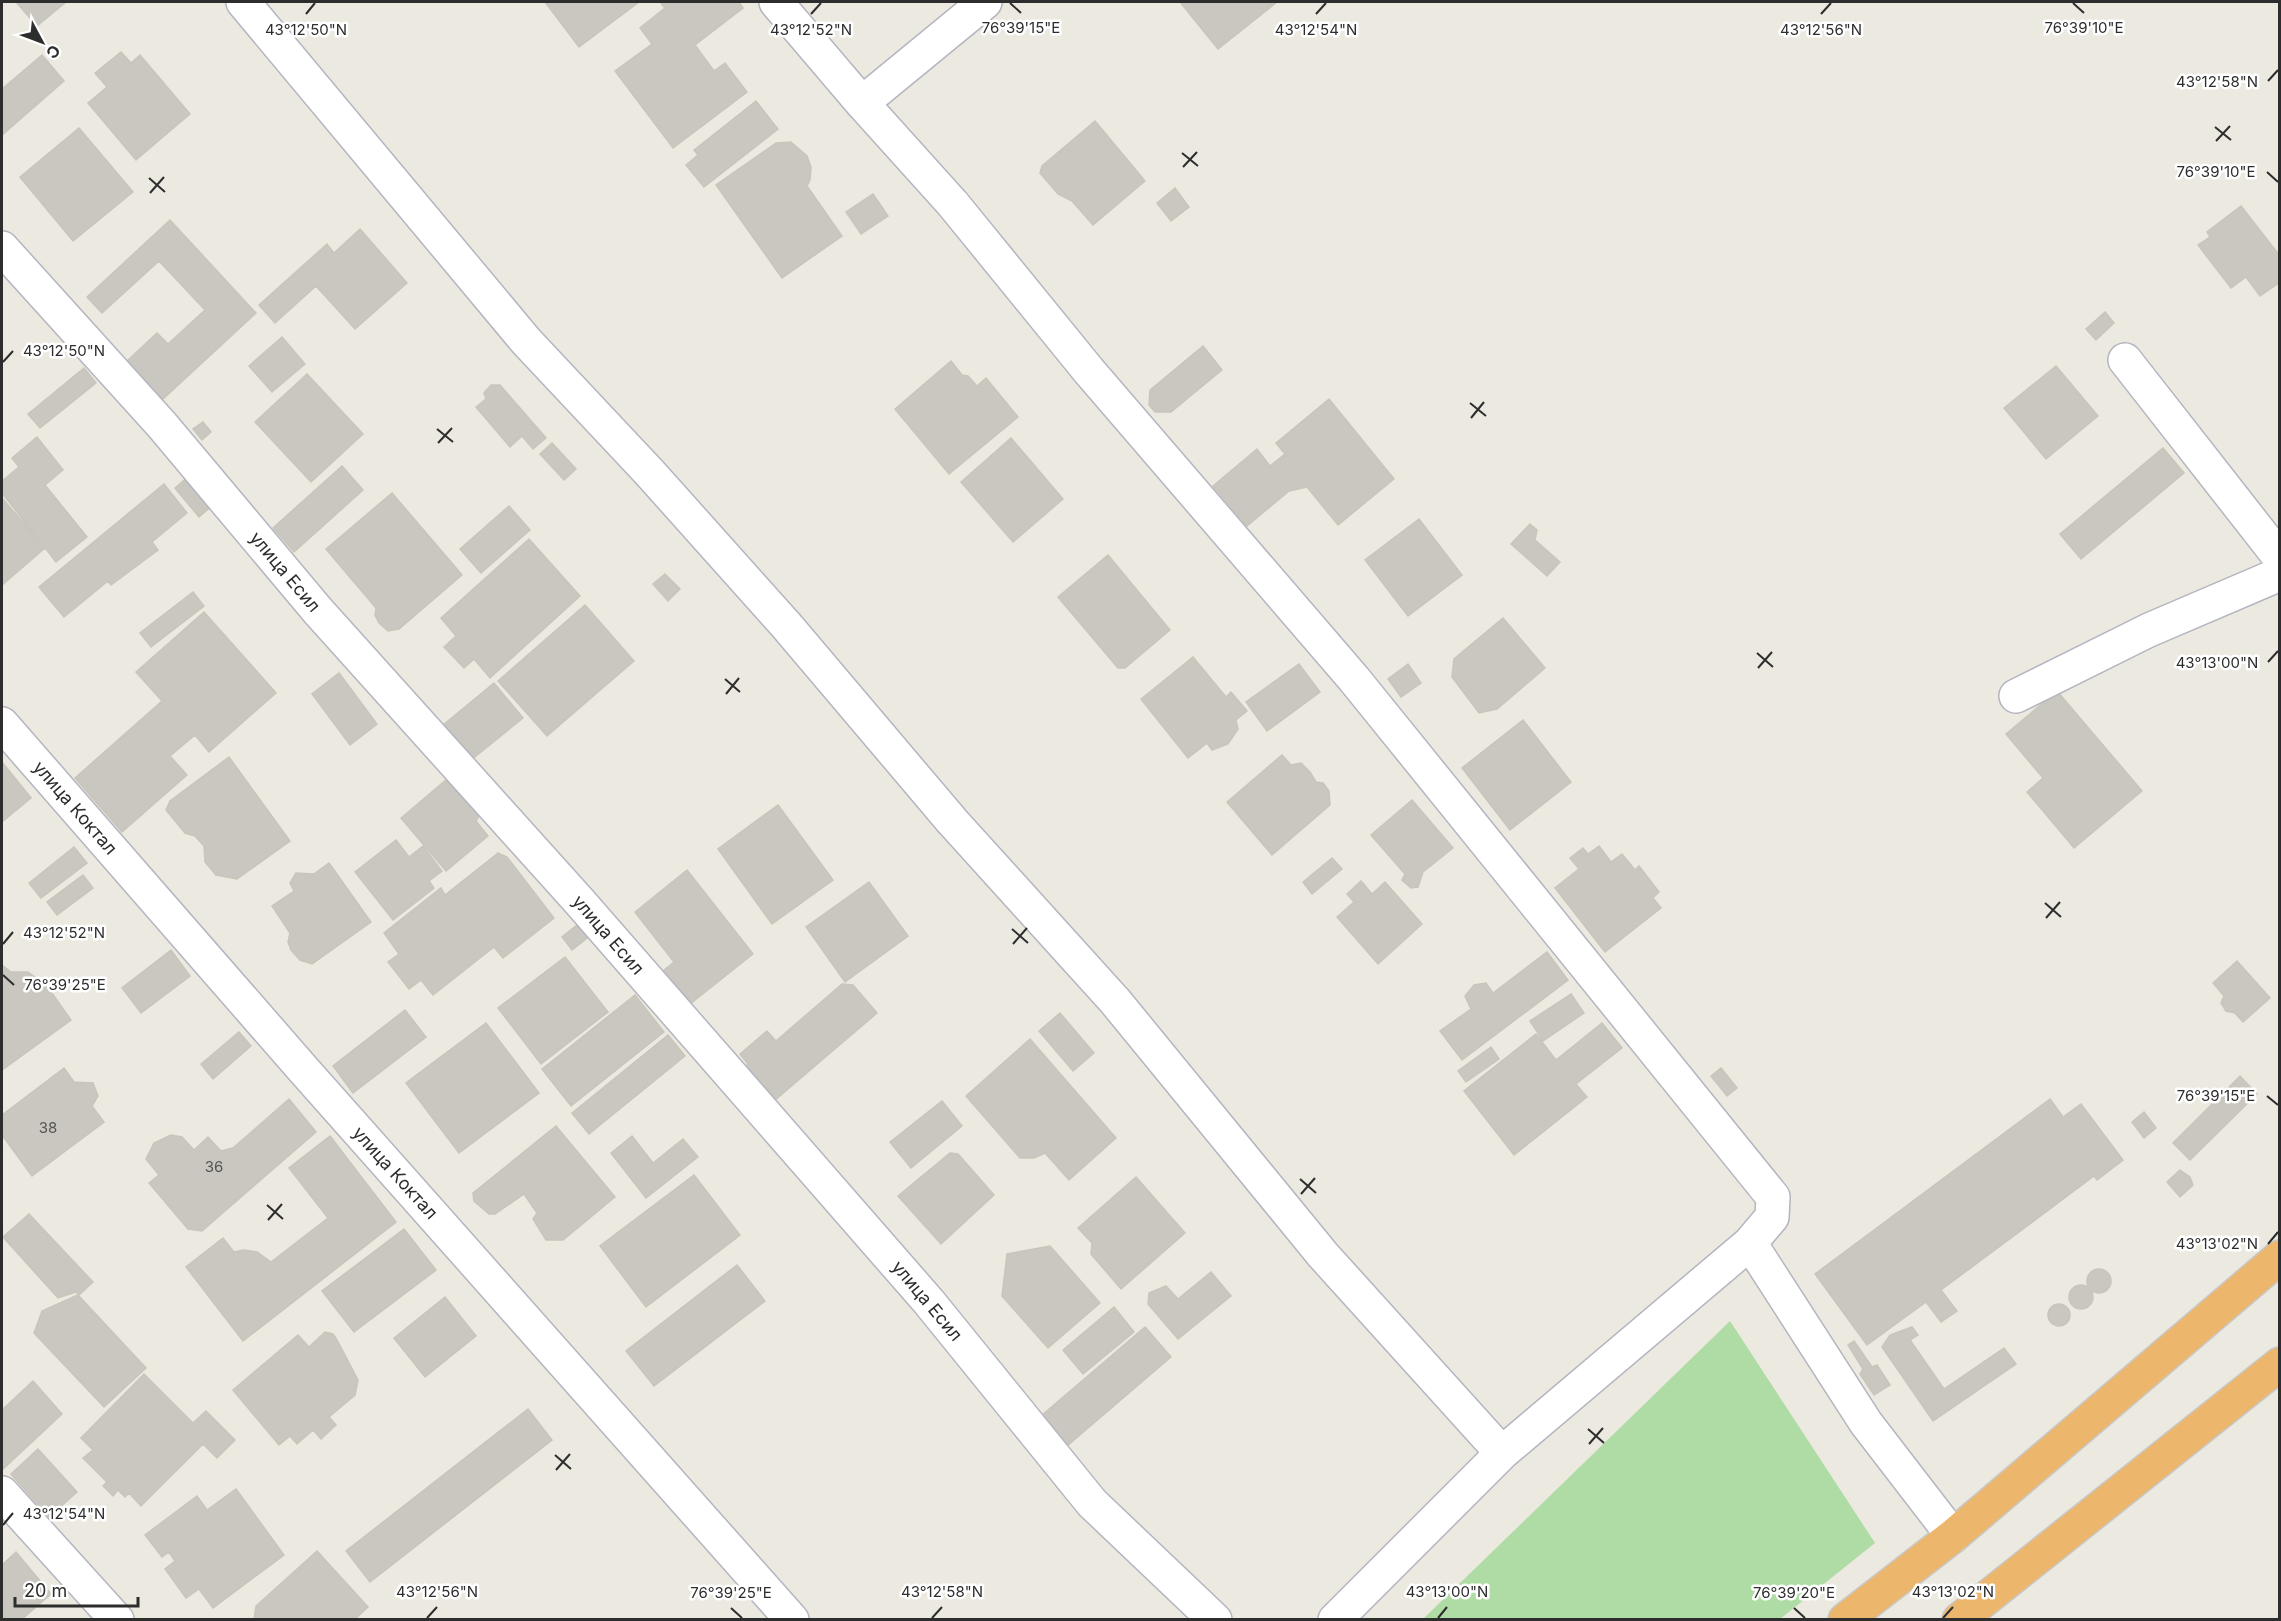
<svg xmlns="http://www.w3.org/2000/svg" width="2281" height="1621" font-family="Inter,sans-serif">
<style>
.green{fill:#afdca4}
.building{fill:#c9c7bf;stroke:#c8c5ba;stroke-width:1.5}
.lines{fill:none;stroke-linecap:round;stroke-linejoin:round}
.minor-casing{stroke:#b4b5bf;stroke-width:36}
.highway-casing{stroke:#c8c8c8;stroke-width:36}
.minor{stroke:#fff;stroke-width:33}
.highway{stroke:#ecb66c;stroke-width:33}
.ticks{fill:none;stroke:#2d2d2d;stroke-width:2}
.labels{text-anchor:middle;stroke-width:5;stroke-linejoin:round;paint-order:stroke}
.number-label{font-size:15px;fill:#545452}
.street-label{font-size:18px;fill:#2d2d2d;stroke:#fff}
.ticks-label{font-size:15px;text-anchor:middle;fill:#2d2d2d;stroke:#fff;stroke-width:5;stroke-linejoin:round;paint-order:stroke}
</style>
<rect width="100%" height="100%" fill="#ece9e1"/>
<path class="green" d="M 1730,1321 L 1875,1543 L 1780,1619 L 1423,1619 Z"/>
<path class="building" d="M 16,2 L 66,2 L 37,26 Z
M 545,2 L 639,2 L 579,47 Z
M 660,2 L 739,2 L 743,8 L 695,45 L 714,71 L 725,63 L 747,92 L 673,148 L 615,71 L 652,44 L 640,28 L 665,8 Z
M 1180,2 L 1277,2 L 1218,49 Z
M 121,52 L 131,63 L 140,55 L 190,114 L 136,160 L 88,103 L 107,87 L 95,73 Z
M 42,55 L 64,81 L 2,135 L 2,89 Z
M 756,101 L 778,129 L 704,187 L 686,165 L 698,155 L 694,150 Z
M 1095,121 L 1145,181 L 1093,225 L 1072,201 L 1058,194 L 1040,173 L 1042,166 Z
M 79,128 L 133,192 L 73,241 L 20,177 Z
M 791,142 L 807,156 L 811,167 L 810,180 L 807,186 L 842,236 L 782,278 L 716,185 L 776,143 Z
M 1175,188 L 1189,207 L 1171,221 L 1157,203 Z
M 873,194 L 888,216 L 861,234 L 846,212 Z
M 2241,206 L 2280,256 L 2280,282 L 2260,296 L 2246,277 L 2231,288 L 2198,245 L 2210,237 L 2207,232 Z
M 170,220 L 256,313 L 162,400 L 127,361 L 157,333 L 168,344 L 205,310 L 159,261 L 102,313 L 87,297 Z
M 360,229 L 407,283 L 355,329 L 316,286 L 275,323 L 259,305 L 327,244 L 334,253 Z
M 2105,312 L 2114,323 L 2096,340 L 2086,329 Z
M 282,337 L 305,364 L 272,392 L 249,366 Z
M 1203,346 L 1222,370 L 1171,412 L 1155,412 L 1149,405 L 1150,390 Z
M 951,361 L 962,375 L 968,376 L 977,386 L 986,378 L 1018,417 L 949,474 L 895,409 Z
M 2056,366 L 2098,416 L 2046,459 L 2004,408 Z
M 84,368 L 96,383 L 40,428 L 28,414 Z
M 307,374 L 363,434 L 311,482 L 255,422 Z
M 491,385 L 500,385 L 546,438 L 533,449 L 522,436 L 510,447 L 476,407 L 486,399 L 484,393 Z
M 1329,399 L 1394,479 L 1338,525 L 1307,487 L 1289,491 L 1247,526 L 1213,486 L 1257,449 L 1270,466 L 1285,454 L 1276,443 Z
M 203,422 L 211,432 L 202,440 L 193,429 Z
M 37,437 L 63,470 L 45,485 L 87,537 L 56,562 L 2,493 L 2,481 L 19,467 L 12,458 Z
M 1011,438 L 1063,499 L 1013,542 L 961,482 Z
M 552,443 L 576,469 L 564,480 L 540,454 Z
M 2163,448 L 2184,473 L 2081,559 L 2060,534 Z
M 342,466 L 363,490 L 294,552 L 273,528 Z
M 189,476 L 213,505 L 199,517 L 175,488 Z
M 164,484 L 187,513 L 152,542 L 158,550 L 111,585 L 108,581 L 64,617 L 39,587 Z
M 392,493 L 462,575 L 399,629 L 388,631 L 379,623 L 375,615 L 376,608 L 326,549 Z
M 2,498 L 45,548 L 2,585 Z
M 509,506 L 530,530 L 481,573 L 460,549 Z
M 1419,519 L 1462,575 L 1408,616 L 1365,560 Z
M 1530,524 L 1537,530 L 1535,540 L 1560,562 L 1547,576 L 1511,544 Z
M 529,539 L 580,596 L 490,678 L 474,659 L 464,668 L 444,647 L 456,636 L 441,618 Z
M 1108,555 L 1170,630 L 1125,668 L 1118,668 L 1058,597 Z
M 665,574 L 680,589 L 668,601 L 653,584 Z
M 193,592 L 204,606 L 151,647 L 140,633 Z
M 585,605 L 634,661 L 547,736 L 498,681 Z
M 204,612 L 276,693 L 209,752 L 195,735 L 170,756 L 187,775 L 122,832 L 75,778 L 162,701 L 136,672 Z
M 1503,618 L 1545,668 L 1497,709 L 1479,713 L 1452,677 L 1454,659 Z
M 1193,657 L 1226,697 L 1231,692 L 1247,711 L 1236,720 L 1238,729 L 1228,744 L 1212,750 L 1207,743 L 1188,758 L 1141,699 Z
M 1299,664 L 1320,692 L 1267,731 L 1246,702 Z
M 1408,664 L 1421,683 L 1401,697 L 1388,679 Z
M 339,673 L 377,724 L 350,745 L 312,694 Z
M 494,683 L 523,718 L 471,760 L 443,725 Z
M 2057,691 L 2142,791 L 2074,848 L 2027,792 L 2043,778 L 2006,734 Z
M 1523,720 L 1571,782 L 1510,830 L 1462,768 Z
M 1282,755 L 1291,765 L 1301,763 L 1310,772 L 1316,782 L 1323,783 L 1329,791 L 1330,805 L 1272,855 L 1227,802 Z
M 229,757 L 290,841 L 237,879 L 216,875 L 205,862 L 204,846 L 195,836 L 185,833 L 166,810 L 170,801 Z
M 2,762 L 31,798 L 2,822 Z
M 447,779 L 479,816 L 476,821 L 488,836 L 446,871 L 401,818 Z
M 1412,800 L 1453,848 L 1423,872 L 1418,887 L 1411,888 L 1402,880 L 1405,874 L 1371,835 Z
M 778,805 L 833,880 L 772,924 L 718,849 Z
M 396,840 L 409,857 L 423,846 L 442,871 L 429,881 L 434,888 L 393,920 L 355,872 Z
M 1599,846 L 1611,862 L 1622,854 L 1635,870 L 1639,866 L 1659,892 L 1653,898 L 1661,908 L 1605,952 L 1555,888 L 1579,869 L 1570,858 L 1583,848 L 1588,854 Z
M 74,847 L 87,863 L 41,898 L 29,883 Z
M 498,853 L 507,857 L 554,918 L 503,958 L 494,947 L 433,995 L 421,980 L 409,989 L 388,962 L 399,954 L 384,933 L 441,888 L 445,895 Z
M 1332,858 L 1342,869 L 1312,894 L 1303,882 Z
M 329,863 L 371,922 L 312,964 L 300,960 L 291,950 L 288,942 L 290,933 L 272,906 L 294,891 L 290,883 L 296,873 L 314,874 Z
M 687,870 L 753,954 L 685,1008 L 658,975 L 674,962 L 635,912 Z
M 83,875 L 93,888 L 57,915 L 47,902 Z
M 1361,881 L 1372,894 L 1385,882 L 1422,924 L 1378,964 L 1337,917 L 1354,902 L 1347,894 Z
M 869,882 L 908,936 L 845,982 L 806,927 Z
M 577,925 L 587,938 L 572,950 L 562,937 Z
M 171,950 L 190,976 L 141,1013 L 122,988 Z
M 1547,952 L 1568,980 L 1462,1060 L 1440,1031 L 1471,1009 L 1465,996 L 1474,985 L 1486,983 L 1493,993 Z
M 565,957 L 608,1012 L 541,1064 L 498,1008 Z
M 2237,961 L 2270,998 L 2243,1022 L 2235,1013 L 2226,1011 L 2221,1003 L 2224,996 L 2213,983 Z
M 2,965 L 11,972 L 28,972 L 47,986 L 71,1020 L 2,1070 Z
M 842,984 L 853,985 L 877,1013 L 774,1101 L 745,1067 L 748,1064 L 740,1054 L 767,1031 L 776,1041 Z
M 1571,994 L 1584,1013 L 1543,1041 L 1530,1021 Z
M 635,995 L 664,1032 L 571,1106 L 542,1069 Z
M 405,1010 L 426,1037 L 353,1093 L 333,1066 Z
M 1060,1013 L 1094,1053 L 1073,1071 L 1039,1031 Z
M 486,1023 L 539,1093 L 459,1153 L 406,1083 Z
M 1602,1023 L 1622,1048 L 1576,1084 L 1587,1097 L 1514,1155 L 1464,1091 L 1536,1034 L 1556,1060 Z
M 239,1032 L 251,1046 L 213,1079 L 201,1064 Z
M 668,1035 L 685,1056 L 589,1134 L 572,1113 Z
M 1030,1039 L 1116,1138 L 1069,1180 L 1045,1153 L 1034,1158 L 1020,1158 L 966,1096 Z
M 1491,1047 L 1499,1059 L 1466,1082 L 1458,1071 Z
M 64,1068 L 74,1082 L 93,1083 L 98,1096 L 92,1106 L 104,1122 L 32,1176 L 2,1135 L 2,1115 Z
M 1721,1068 L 1737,1088 L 1727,1096 L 1711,1076 Z
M 2240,1076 L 2257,1094 L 2190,1160 L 2173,1143 Z
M 289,1099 L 316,1132 L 202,1231 L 188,1229 L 149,1183 L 159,1175 L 146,1159 L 154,1143 L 171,1135 L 182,1137 L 194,1150 L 208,1137 L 221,1151 L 233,1148 Z
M 2050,1099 L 2063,1117 L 2081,1104 L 2123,1160 L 2097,1180 L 2094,1176 L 1941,1290 L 1957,1311 L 1941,1322 L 1926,1302 L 1867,1345 L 1815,1274 Z
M 942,1101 L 962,1126 L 911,1168 L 890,1142 Z
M 2144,1112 L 2156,1128 L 2144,1138 L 2132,1122 Z
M 556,1126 L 615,1197 L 563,1240 L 546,1240 L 533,1219 L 537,1213 L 524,1194 L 495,1214 L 489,1214 L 474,1201 L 473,1193 Z
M 330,1136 L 396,1222 L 243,1341 L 186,1267 L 223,1238 L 234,1252 L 244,1250 L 257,1252 L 271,1262 L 328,1218 L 289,1168 Z
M 632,1136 L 653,1163 L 683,1139 L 698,1157 L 646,1198 L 611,1153 Z
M 950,1153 L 958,1154 L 994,1195 L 941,1244 L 898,1196 Z
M 2180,1170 L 2190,1177 L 2193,1185 L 2180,1197 L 2167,1182 Z
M 694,1175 L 740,1235 L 646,1307 L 600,1246 Z
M 1136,1177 L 1185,1233 L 1121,1289 L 1091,1254 L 1092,1243 L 1078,1228 Z
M 29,1214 L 93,1282 L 79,1295 L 76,1292 L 58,1298 L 3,1237 Z
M 404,1229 L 436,1270 L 354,1332 L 322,1291 Z
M 1050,1246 L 1100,1303 L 1048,1348 L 1002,1296 L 1007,1254 Z
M 737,1265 L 765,1301 L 654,1386 L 626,1351 Z
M2087 1281a12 12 0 1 1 24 0a12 12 0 1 1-24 0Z
M 1211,1272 L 1231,1296 L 1178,1339 L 1148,1304 L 1149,1293 L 1166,1286 L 1178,1299 Z
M2069 1297a12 12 0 1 1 24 0a12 12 0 1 1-24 0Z
M 78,1295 L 146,1368 L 104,1407 L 34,1333 L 42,1311 Z
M 445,1297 L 476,1336 L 425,1377 L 394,1338 Z
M2048 1315a11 11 0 1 1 22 0a11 11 0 1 1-22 0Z
M 1114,1307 L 1134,1332 L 1083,1374 L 1063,1350 Z
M 1145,1327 L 1171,1357 L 1067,1446 L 1041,1416 Z
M 1912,1327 L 1918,1335 L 1910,1340 L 1944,1389 L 2004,1348 L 2016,1364 L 1933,1421 L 1882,1347 L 1890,1335 Z
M 325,1332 L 333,1334 L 337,1340 L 358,1380 L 355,1395 L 329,1417 L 336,1425 L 321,1439 L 313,1430 L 297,1444 L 290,1436 L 279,1445 L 233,1390 L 298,1335 L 309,1347 Z
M 1854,1341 L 1872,1367 L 1877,1365 L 1890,1385 L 1874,1395 L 1860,1374 L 1863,1369 L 1848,1345 Z
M 144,1374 L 193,1423 L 206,1411 L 235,1440 L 217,1458 L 203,1444 L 141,1506 L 129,1493 L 125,1497 L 118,1490 L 113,1496 L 103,1486 L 107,1482 L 83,1458 L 93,1450 L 81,1438 Z
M 33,1381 L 62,1414 L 2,1470 L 2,1410 Z
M 528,1409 L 552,1440 L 370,1582 L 346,1551 Z
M 38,1449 L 77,1492 L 49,1517 L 11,1474 Z
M 236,1489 L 284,1555 L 213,1608 L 199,1589 L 186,1598 L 165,1569 L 175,1561 L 169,1552 L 162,1557 L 145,1535 L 197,1496 L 207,1510 Z
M 317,1551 L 368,1607 L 354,1620 L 254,1620 L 256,1606 Z
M 16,1552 L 51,1594 L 21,1620 L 2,1620 L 2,1565 Z"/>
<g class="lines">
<g class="minor-casing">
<path id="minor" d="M 243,2 L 526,341 L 650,473 L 786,625 L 952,821 L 1115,1001 L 1323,1255 L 1502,1453
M 776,2 L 862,103 L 953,204 L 1089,371 L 1354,679 L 1773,1197 L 1772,1217 L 1750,1243 L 1502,1453 L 1335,1620
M 862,103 L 985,2
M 2,248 L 162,425 L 318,611 L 579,901 L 929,1302 L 1092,1503 L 1215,1620
M 2125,360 L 2280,558
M 2016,696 L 2149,630 L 2280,574
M 2,724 L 302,1068 L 792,1620
M 1750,1243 L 1866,1423 L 1953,1536
M 2,1493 L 117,1620"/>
</g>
<g class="highway-casing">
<path id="highway" d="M 1845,1620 L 1953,1536 L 2280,1257
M 1959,1620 L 2280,1364"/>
</g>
<use href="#minor" class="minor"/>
<use href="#highway" class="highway"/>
</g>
<path class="ticks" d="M 1010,3 L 1021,13M 2073,3 L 2084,13M 306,14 L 315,3M 811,14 L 821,3M 1316,14 L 1326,3M 1821,14 L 1831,3M 2268,81 L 2278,70M 2215,127 L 2231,140M 2216,141 L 2230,126M 1182,153 L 1198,166M 1183,167 L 1197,152M 2267,172 L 2278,182M 149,178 L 165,192M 150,193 L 164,177M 3,362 L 13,351M 1470,403 L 1486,416M 1471,418 L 1484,402M 437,429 L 453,442M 438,443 L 452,428M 1757,653 L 1773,667M 2268,662 L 2278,651M 1758,668 L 1772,652M 725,679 L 740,692M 726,694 L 739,678M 2045,903 L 2061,917M 2046,918 L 2060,902M 1012,929 L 1028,943M 3,944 L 13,932M 1013,944 L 1027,928M 3,975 L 14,985M 2267,1096 L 2278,1105M 1300,1179 L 1316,1193M 1301,1194 L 1315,1178M 267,1205 L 283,1219M 268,1220 L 282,1204M 2268,1244 L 2278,1232M 1588,1429 L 1604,1443M 1589,1444 L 1603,1428M 555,1455 L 571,1469M 556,1470 L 570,1454M 3,1525 L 13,1513M 731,1608 L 742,1618M 1794,1608 L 1805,1618M 427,1618 L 437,1607M 932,1618 L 942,1607M 1438,1618 L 1447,1607M 1943,1618 L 1953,1607"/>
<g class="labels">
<g class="number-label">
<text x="48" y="1133">38</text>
<text x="214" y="1172">36</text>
</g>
<g class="street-label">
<text transform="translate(285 572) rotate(50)" y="6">улица Есил</text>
<text transform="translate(75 808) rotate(49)" y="6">улица Коктал</text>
<text transform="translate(608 935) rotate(49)" y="6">улица Есил</text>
<text transform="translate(395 1173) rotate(48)" y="6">улица Коктал</text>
<text transform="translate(927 1301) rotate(50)" y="6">улица Есил</text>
</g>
</g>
<g class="ticks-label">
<text x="1021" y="33">76°39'15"E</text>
<text x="2084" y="33">76°39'10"E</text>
<text x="811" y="35">43°12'52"N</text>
<text x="306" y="35">43°12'50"N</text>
<text x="1316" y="35">43°12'54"N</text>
<text x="1821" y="35">43°12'56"N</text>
<text x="2217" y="87">43°12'58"N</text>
<text x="2216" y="177">76°39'10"E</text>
<text x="64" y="356">43°12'50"N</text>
<text x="2217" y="668">43°13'00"N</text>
<text x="64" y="938">43°12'52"N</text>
<text x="65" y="990">76°39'25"E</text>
<text x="2216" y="1101">76°39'15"E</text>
<text x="2217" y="1249">43°13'02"N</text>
<text x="64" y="1519">43°12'54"N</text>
<text x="437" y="1597">43°12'56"N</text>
<text x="942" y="1597">43°12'58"N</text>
<text x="1447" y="1597">43°13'00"N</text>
<text x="1953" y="1597">43°13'02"N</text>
<text x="731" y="1598">76°39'25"E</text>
<text x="1794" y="1598">76°39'20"E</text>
</g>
<rect width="2281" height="1621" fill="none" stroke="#2d2d2d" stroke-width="6"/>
<g transform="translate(42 42) rotate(131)" stroke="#ffffff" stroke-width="4.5" paint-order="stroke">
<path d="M0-4.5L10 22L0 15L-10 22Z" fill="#2d2d2d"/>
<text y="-9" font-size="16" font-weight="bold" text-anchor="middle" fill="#2d2d2d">С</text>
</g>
<path d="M15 1597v9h123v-9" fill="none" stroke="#2d2d2d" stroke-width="3"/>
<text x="24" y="1597" font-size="18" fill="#2d2d2d" stroke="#ffffff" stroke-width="4.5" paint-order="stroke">20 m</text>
</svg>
